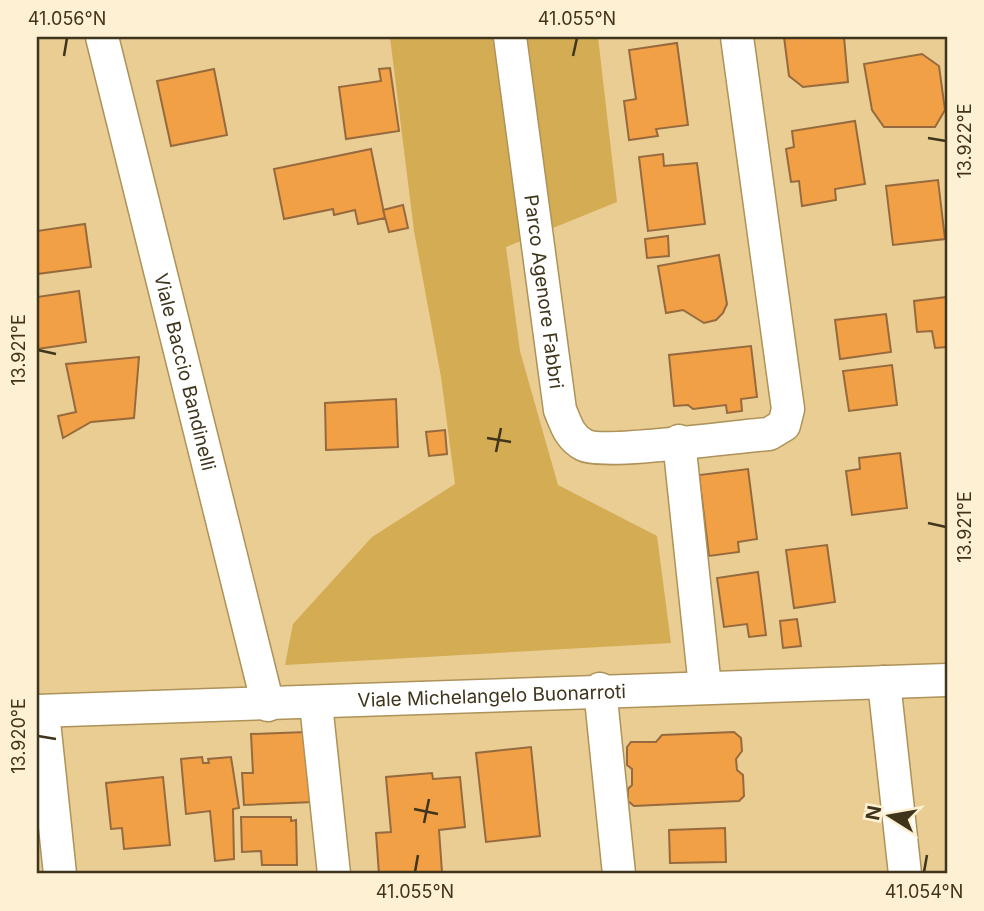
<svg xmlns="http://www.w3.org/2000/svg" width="984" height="911" font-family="Inter,sans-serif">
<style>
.green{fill:#d4ac53}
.building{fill:#f2a046;stroke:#966a3e;stroke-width:2}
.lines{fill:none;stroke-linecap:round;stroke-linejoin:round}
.minor-casing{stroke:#ad9259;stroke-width:35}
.minor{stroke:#fff;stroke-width:32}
.ticks{fill:none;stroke:#3f341c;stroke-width:2.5}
.labels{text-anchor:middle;stroke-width:5;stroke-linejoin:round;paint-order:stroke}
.street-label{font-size:19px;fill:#3f341c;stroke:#fef0d3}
.neatline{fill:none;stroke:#3f341c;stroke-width:2.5}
.ticks-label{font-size:18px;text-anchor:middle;fill:#3f341c}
</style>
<rect width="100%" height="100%" fill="#e9cd92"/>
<path class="green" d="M 390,37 L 598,37 L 617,202 L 506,247 L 520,351 L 558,485 L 657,536 L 671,643 L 285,665 L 293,624 L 372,537 L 455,484 L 441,377 L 414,231 Z"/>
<path class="building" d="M 784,37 L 844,37 L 848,82 L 803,87 L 789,76 Z
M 677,43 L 688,125 L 656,129 L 658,136 L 629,140 L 624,101 L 636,99 L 629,50 Z
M 922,54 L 939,66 L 945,110 L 935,127 L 884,127 L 872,110 L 864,64 Z
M 390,68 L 399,131 L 346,139 L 339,87 L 381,81 L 379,69 Z
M 214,69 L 227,135 L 171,146 L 157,81 Z
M 855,121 L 865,184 L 835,189 L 836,200 L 802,206 L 799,181 L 791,182 L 786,149 L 794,147 L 792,131 Z
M 371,149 L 385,218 L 358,224 L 355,210 L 334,215 L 333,209 L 284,219 L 274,169 Z
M 663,154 L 664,166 L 697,163 L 705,224 L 648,231 L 639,157 Z
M 938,180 L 945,239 L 893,245 L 886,186 Z
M 403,205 L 408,228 L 389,232 L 383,210 Z
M 85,224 L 91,267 L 37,274 L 37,231 Z
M 668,236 L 669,256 L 647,258 L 645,239 Z
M 719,255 L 727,304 L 723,313 L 716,320 L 704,323 L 683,310 L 666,313 L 658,266 Z
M 79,291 L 86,342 L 37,349 L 37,297 Z
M 947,297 L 947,347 L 935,348 L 932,331 L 917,332 L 914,301 Z
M 886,314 L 891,352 L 840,359 L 835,320 Z
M 751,346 L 757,397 L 741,399 L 742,411 L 727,413 L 726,405 L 693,409 L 688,405 L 674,406 L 669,355 Z
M 139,357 L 134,418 L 91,422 L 63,438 L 58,416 L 76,412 L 66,364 Z
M 892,365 L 897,405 L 849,411 L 843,371 Z
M 396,399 L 398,447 L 326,450 L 325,403 Z
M 445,430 L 447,454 L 429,456 L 426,432 Z
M 900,453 L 907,508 L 852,515 L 846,471 L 860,469 L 859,458 Z
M 748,469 L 757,539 L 738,542 L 739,552 L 709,556 L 699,475 Z
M 827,545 L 835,602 L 794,608 L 786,550 Z
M 758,572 L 766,635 L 749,637 L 747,624 L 724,627 L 717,578 Z
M 797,619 L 801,646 L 783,648 L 780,621 Z
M 306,732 L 313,802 L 244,805 L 242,773 L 253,773 L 251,734 Z
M 734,732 L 741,738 L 742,751 L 736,759 L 737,770 L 743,775 L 744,796 L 739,801 L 634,806 L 628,801 L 628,789 L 632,785 L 632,769 L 627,765 L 627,747 L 631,742 L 656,742 L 662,735 Z
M 531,747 L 540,836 L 486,842 L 476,753 Z
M 202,757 L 203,763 L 209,763 L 208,759 L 231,757 L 239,808 L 233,809 L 234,859 L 215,861 L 210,811 L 186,814 L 181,759 Z
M 432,773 L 433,779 L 460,777 L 465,827 L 439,830 L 442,872 L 379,874 L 376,833 L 391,832 L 386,777 Z
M 163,777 L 170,845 L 124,849 L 122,828 L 111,829 L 106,783 Z
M 241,817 L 291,817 L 291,821 L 296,820 L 297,865 L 262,865 L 261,851 L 242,852 Z
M 725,828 L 726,862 L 670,863 L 669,830 Z"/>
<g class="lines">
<g class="minor-casing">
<g id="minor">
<path id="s1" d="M 102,37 L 268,705"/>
<path id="s2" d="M 510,37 L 560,410 C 566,424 569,437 584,445 C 603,455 739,436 769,434 L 784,425 L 788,409 L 737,37"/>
<path d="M 679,441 L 705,687"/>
<path d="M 884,682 L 905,874"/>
<path d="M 600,689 L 619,874"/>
<path d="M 316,704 L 334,874"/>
<path id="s3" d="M 37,711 L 947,680"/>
<path d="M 43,712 L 60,874"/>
</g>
</g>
<use href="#minor" class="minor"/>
</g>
<path class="ticks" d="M 64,56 L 67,38M 573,56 L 577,38M 928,138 L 946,141M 38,350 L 56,354M 487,438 L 511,442M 496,452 L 501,428M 928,523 L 946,527M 38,736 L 56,739M 414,809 L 438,814M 424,823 L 429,799M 415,872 L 418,855M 924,872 L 927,855"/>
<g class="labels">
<g class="street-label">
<text dy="7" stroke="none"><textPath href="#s2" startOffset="257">Parco Agenore Fabbri</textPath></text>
<text dy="7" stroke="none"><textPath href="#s1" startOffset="345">Viale Baccio Bandinelli</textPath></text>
<text dy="7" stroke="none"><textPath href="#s3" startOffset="455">Viale Michelangelo Buonarroti</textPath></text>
</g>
</g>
<rect width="984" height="911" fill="none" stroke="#fef0d3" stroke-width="77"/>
<g transform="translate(890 816) rotate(281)" stroke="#fef0d3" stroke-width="5" paint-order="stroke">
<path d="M0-5L12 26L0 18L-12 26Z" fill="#3f341c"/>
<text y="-10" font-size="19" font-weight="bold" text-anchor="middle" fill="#3f341c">N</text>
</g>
<rect x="38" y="38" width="908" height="834" class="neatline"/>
<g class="ticks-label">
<text x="67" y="25">41.056°N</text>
<text x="577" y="25">41.055°N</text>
<text transform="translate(965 141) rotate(-90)" y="6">13.922°E</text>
<text transform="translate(19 350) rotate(-90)" y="6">13.921°E</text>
<text transform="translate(965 527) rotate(-90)" y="6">13.921°E</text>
<text transform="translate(19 736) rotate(-90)" y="6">13.920°E</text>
<text x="415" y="898">41.055°N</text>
<text x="924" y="898">41.054°N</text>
</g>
</svg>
